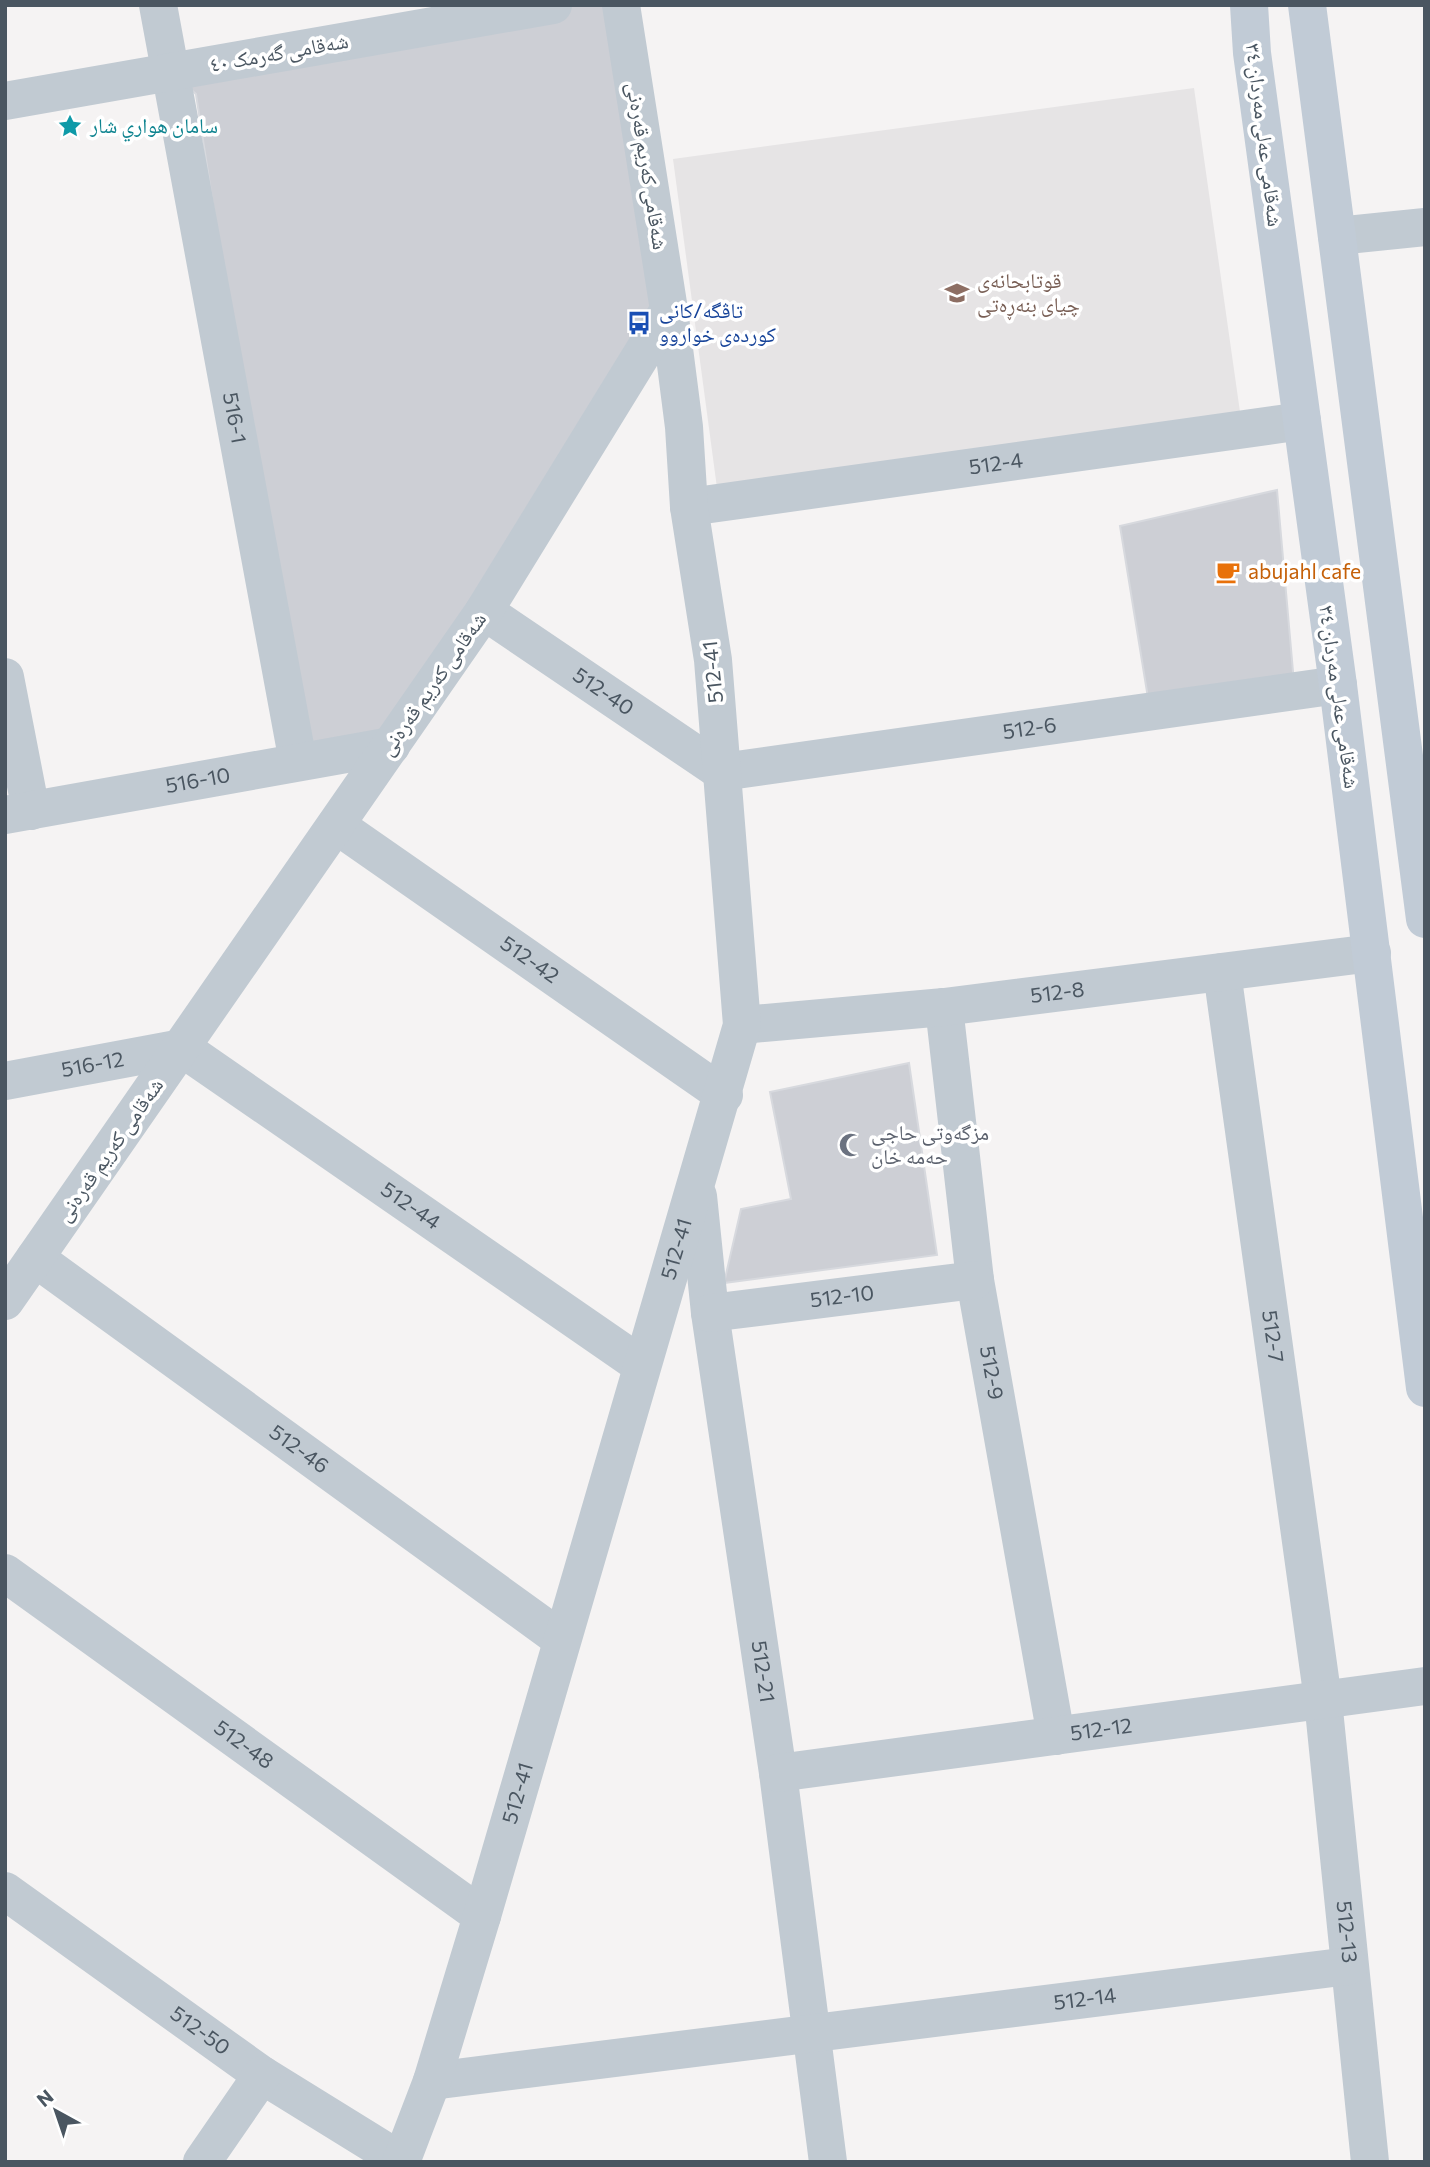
<svg xmlns="http://www.w3.org/2000/svg" width="1430" height="2167" font-family="Commissioner,'Noto Naskh Arabic',sans-serif">
<style>
.education{fill:#e6e4e5}
.building{fill:#cdcfd5;stroke:#d7d9de;stroke-width:2}
.lines{fill:none;stroke-linecap:round;stroke-linejoin:round}
.minor{stroke:#c1cad2;stroke-width:38}
.tertiary{stroke:#c1cad2;stroke-width:38}
.secondary{stroke:#c1cbd6;stroke-width:38}
.labels{text-anchor:middle;stroke-width:7;stroke-linejoin:round;paint-order:stroke}
.street-label{font-size:21px;fill:#4a5661;stroke:#fff}
.culture-label{font-size:21px;fill:#0d838f;stroke:#fff;text-anchor:start}
.education-label{font-size:21px;fill:#785e54;stroke:#fff;text-anchor:start}
.transit-label{font-size:21px;fill:#164399;stroke:#fff;text-anchor:start}
.food-label{font-size:21px;fill:#c56008;stroke:#fff;text-anchor:start}
.worship-label{font-size:21px;fill:#5b616d;stroke:#fff;text-anchor:start}
</style>
<rect width="100%" height="100%" fill="#f5f3f3"/>
<path class="education" d="M 1194,88 L 1242,426 L 717,488 L 673,159 Z"/>
<path class="building" d="M 552,5 L 621,5 L 669,310 L 391,746 L 298,762 L 196,94 L 171,72 Z
M 1277,490 L 1294,683 L 1149,704 L 1120,526 Z
M 909,1063 L 937,1255 L 724,1283 L 741,1209 L 791,1199 L 770,1092 Z"/>
<g class="lines">
<g class="minor">
<path id="s1" d="M 158,5 L 298,762"/>
<path d="M 5,101 L 553,5"/>
<path d="M 1337,236 L 1425,227"/>
<path id="s2" d="M 689,507 L 1302,421"/>
<path id="s3" d="M 484,611 L 722,772 L 1338,685"/>
<path d="M 5,677 L 31,811"/>
<path id="s4" d="M 5,815 L 391,746"/>
<path id="s5" d="M 336,825 L 724,1095"/>
<path id="s6" d="M 1222,972 L 1323,1700 L 1370,2162"/>
<path id="s7" d="M 944,1007 L 975,1280 L 1056,1736"/>
<path id="s8" d="M 742,1025 L 944,1007 L 1372,953"/>
<path id="s9" d="M 5,1081 L 182,1048 L 641,1365"/>
<path id="s10" d="M 698,1196 L 710,1313 L 778,1773 L 828,2162"/>
<path id="s11" d="M 35,1258 L 561,1639"/>
<path id="s12" d="M 710,1313 L 975,1280"/>
<path id="s13" d="M 5,1573 L 482,1916"/>
<path id="s14" d="M 778,1773 L 1425,1686"/>
<path id="s15" d="M 5,1891 L 262,2075 L 401,2161"/>
<path id="s16" d="M 432,2081 L 1349,1966"/>
<path d="M 202,2162 L 262,2075"/>
<path id="s17" d="M 401,2162 L 432,2081 L 482,1916 L 742,1025 L 713,660 L 689,507 L 684,427 L 669,310"/>
</g>
<path class="tertiary" d="M 5,1301 L 484,611 L 669,310 L 621,5"/>
<path class="secondary" d="M 1249,5 L 1252,53 L 1338,685 L 1425,1388
M 1307,5 L 1425,919"/>
</g>
<defs>
<g id="sight-bare" transform="scale(1.89)"><path d="M0-6L1.8-2.2L6-1.7L2.9 1.2L3.7 5.4L0 3.3L-3.7 5.4L-2.9 1.2L-6-1.7L-1.8-2.2Z" fill="#0f9aa8" stroke="#fff" stroke-width="2.5" paint-order="stroke"/></g>
<g id="school-bare" transform="scale(1.89)"><path d="M0-5L7-2L0 1L-7-2ZM-4 1L0 2.5L4 1V4Q0 6-4 4Z" fill="#8d6e63" stroke="#fff" stroke-width="2.5" paint-order="stroke"/></g>
<g id="bus-bare" transform="scale(1.89)"><path d="M-5-6H5V4H4V6H2V4H-2V6H-4V4H-5ZM-3.5-4V0h7V-4ZM-3.5 1.2v1.5H-2V1.2ZM2 1.2v1.5H3.5V1.2Z" fill="#1a4fb4" stroke="#fff" stroke-width="2.5" paint-order="stroke"/></g>
<g id="cafe-bare" transform="scale(1.89)"><path d="M-5.5-4.5H6V0H3Q3 3.5 0 3.5H-2.5Q-5.5 3.5-5.5 0ZM3-3.2v2h1.7v-2ZM-6 4.5H4V6H-6Z" fill="#e8710a" stroke="#fff" stroke-width="2.5" paint-order="stroke"/></g>
<g id="mosque-bare" transform="scale(1.89)"><path d="M3.5-4.9A6 6 0 1 0 3.5 4.9A5 5 0 1 1 3.5-4.9Z" fill="#6b7280" stroke="#fff" stroke-width="2.5" paint-order="stroke"/></g>
</defs>
<g fill-rule="evenodd">
<use href="#sight-bare" x="70" y="126"/>
<use href="#school-bare" x="957" y="293"/>
<use href="#bus-bare" x="639" y="323"/>
<use href="#cafe-bare" x="1228" y="572"/>
<use href="#mosque-bare" x="851" y="1145"/>
</g>
<g class="labels">
<g class="street-label">
<text transform="translate(279 53) rotate(-10)" y="7">شەقامی گەرمک ٤٠</text>
<text transform="translate(1264 135) rotate(83)" y="7">شەقامی عەلی مەردان ٣٤</text>
<text transform="translate(647 166) rotate(81)" y="7">شەقامی کەریم قەرەنی</text>
<text dy="7" stroke="none"><textPath href="#s1" startOffset="420">516-1</textPath></text>
<text dy="7" stroke="none"><textPath href="#s2" startOffset="310">512-4</textPath></text>
<text transform="translate(713 672) rotate(-96)" y="7">512-41</text>
<text transform="translate(433 684) rotate(-55)" y="7">شەقامی کەریم قەرەنی</text>
<text dy="7" stroke="none"><textPath href="#s3" startOffset="144">512-40</textPath></text>
<text transform="translate(1339 697) rotate(82)" y="7">شەقامی عەلی مەردان ٣٤</text>
<text dy="7" stroke="none"><textPath href="#s3" startOffset="598">512-6</textPath></text>
<text dy="7" stroke="none"><textPath href="#s4" startOffset="196">516-10</textPath></text>
<text dy="7" stroke="none"><textPath href="#s5" startOffset="236">512-42</textPath></text>
<text dy="7" stroke="none"><textPath href="#s8" startOffset="317">512-8</textPath></text>
<text dy="7" stroke="none"><textPath href="#s9" startOffset="89">516-12</textPath></text>
<text transform="translate(110 1150) rotate(-55)" y="7">شەقامی کەریم قەرەنی</text>
<text dy="7" stroke="none"><textPath href="#s9" startOffset="458">512-44</textPath></text>
<text dy="7" stroke="none"><textPath href="#s17" startOffset="954">512-41</textPath></text>
<text dy="7" stroke="none"><textPath href="#s12" startOffset="133">512-10</textPath></text>
<text dy="7" stroke="none"><textPath href="#s6" startOffset="368">512-7</textPath></text>
<text dy="7" stroke="none"><textPath href="#s7" startOffset="369">512-9</textPath></text>
<text dy="7" stroke="none"><textPath href="#s11" startOffset="326">512-46</textPath></text>
<text dy="7" stroke="none"><textPath href="#s10" startOffset="480">512-21</textPath></text>
<text dy="7" stroke="none"><textPath href="#s14" startOffset="326">512-12</textPath></text>
<text dy="7" stroke="none"><textPath href="#s13" startOffset="294">512-48</textPath></text>
<text dy="7" stroke="none"><textPath href="#s17" startOffset="387">512-41</textPath></text>
<text dy="7" stroke="none"><textPath href="#s6" startOffset="968">512-13</textPath></text>
<text dy="7" stroke="none"><textPath href="#s16" startOffset="658">512-14</textPath></text>
<text dy="7" stroke="none"><textPath href="#s15" startOffset="240">512-50</textPath></text>
</g>
<g class="culture-label">
<text x="90" y="133">سامان هواري شار</text>
</g>
<g class="education-label">
<text x="977" y="288">قوتابحانەی<tspan x="977" dy="24">چیای بنەڕەتی</tspan></text>
</g>
<g class="transit-label">
<text x="659" y="318">تاڤگە/کانی<tspan x="659" dy="24">کوردەی خواروو</tspan></text>
</g>
<g class="food-label">
<text x="1248" y="579">abujahl cafe</text>
</g>
<g class="worship-label">
<text x="871" y="1140">مزگەوتی حاجی<tspan x="871" dy="24">حەمە خان</tspan></text>
</g>
</g>
<rect width="1430" height="2167" fill="none" stroke="#4a5661" stroke-width="14"/>
<g transform="translate(56 2111) rotate(320)" stroke="#ffffff" stroke-width="5" paint-order="stroke">
<path d="M0-5L12 26L0 18L-12 26Z" fill="#4a5661"/>
<text y="-10" font-size="19" font-weight="bold" text-anchor="middle" fill="#4a5661">N</text>
</g>
</svg>
